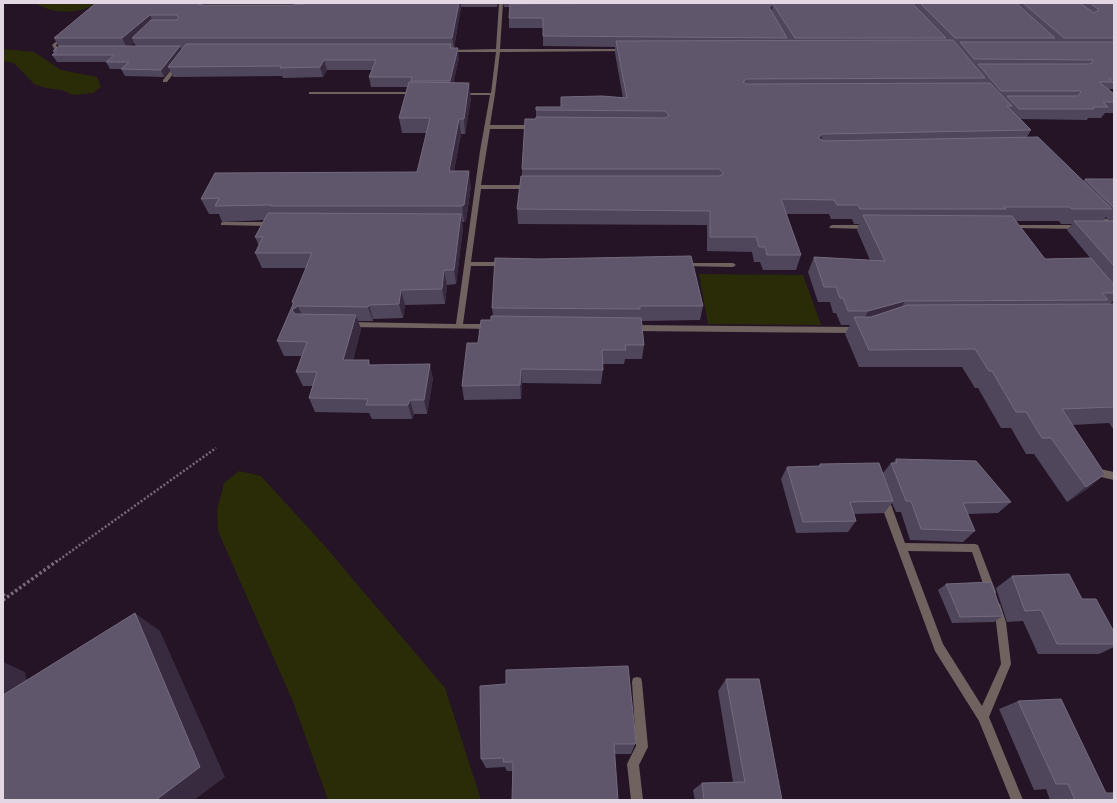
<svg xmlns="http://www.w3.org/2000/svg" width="1117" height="803" font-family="'PT Sans Narrow',sans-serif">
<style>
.green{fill:#2a2c08}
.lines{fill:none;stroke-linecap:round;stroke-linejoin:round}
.path-far1{stroke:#786a79;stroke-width:2.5;stroke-dasharray:2 2;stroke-linecap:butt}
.path{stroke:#786a79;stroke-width:3.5;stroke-dasharray:2.5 2.5;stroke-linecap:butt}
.minor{fill:#70635f;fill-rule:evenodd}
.wall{fill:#50465c;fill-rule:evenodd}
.shaded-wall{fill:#382b40}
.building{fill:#60566b;stroke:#746a7e}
</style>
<rect width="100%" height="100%" fill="#241426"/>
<path class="green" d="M 36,3 L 95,3 C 82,15 50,14 36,3 Z
M 3,49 L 34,52 L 61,70 L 97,77 L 101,87 L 93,93 L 73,95 L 62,90 L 46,88 L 34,84 L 14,63 L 3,61 Z
M 699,274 L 803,275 L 821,325 L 708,324 Z
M 239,471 L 261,476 L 323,544 L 445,688 L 481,800 L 328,800 L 294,704 L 218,531 L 217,510 L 224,483 Z"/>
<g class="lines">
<path class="path-far1" d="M 56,562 L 216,448"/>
<path class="path" d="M 3,594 L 6,598
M 3,600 L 57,561"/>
<path class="minor" d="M 499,3 L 503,3 L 500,49 L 625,49 L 627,50 L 625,51 L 500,52 L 495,94 L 490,125 L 534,125 L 537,127 L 534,129 L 490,129 L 481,185 L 529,185 L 532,187 L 529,189 L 481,189 L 471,262 L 504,262 L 507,264 L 504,266 L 471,266 L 463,324 L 491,324 L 495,327 L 494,329 L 348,327 L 347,325 L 351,322 L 456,324 L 480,151 L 490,95 L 460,95 L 458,94 L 460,93 L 491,93 L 496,52 L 449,52 L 447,51 L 449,50 L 496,49 Z
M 64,35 L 67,36 L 56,45 L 59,50 L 67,51 L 65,52 L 56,52 L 52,45 Z
M 175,65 L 179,66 L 167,82 L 163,82 L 163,80 Z
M 309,92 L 416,92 L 418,93 L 416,94 L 309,94 Z
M 1114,218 L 1114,222 L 1104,223 L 1101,221 L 1104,219 Z
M 223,222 L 272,222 L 275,224 L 272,226 L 221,225 L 221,223 Z
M 832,225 L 867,225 L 870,227 L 867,229 L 830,228 L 829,227 Z
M 1011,225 L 1079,225 L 1082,227 L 1079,229 L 1009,228 L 1008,227 Z
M 683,263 L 733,263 L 736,265 L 733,267 L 681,266 L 680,265 Z
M 632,325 L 857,327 L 861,330 L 857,333 L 632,331 L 628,328 Z
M 1095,468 L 1114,472 L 1114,480 L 1092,475 L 1091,472 L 1092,469 Z
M 884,495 L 887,496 L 889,499 L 905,543 L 975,544 L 978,545 L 996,592 L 995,595 L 991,597 L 987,595 L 972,552 L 908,551 L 943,644 L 982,706 L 1001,664 L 996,622 L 991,608 L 992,604 L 996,603 L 1000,604 L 1006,622 L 1011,664 L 989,717 L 1023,800 L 1011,800 L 979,721 L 935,651 L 879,499 L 881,496 Z
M 637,677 L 641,678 L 642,682 L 648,747 L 639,765 L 643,800 L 631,800 L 627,764 L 636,746 L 632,682 L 633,678 Z"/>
</g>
<path class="wall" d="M 96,3 L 202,3 L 203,5 L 292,5 L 305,4 L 306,3 L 498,3 L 497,7 L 461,7 L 454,48 L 459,58 L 453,83 L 471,98 L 465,134 L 461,134 L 454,171 L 471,186 L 466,220 L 464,222 L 462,222 L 463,228 L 456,284 L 447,285 L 445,304 L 405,305 L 403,318 L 373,319 L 373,321 L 358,321 L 361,329 L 353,360 L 369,360 L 370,365 L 433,378 L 427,414 L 414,414 L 412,419 L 372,419 L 369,413 L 315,412 L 309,398 L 313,386 L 303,386 L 296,372 L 302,356 L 284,356 L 277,341 L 293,305 L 292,302 L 306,268 L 262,268 L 255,253 L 259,246 L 255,237 L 264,220 L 222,222 L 219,214 L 209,214 L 201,199 L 417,172 L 427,133 L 402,133 L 399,118 L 407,87 L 371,87 L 369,77 L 372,70 L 327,70 L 323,77 L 283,78 L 282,76 L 173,77 L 170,70 L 164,77 L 125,76 L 121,69 L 110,69 L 106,62 L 57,62 L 52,55 L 54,53 L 53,51 L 59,47 L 54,38 ZM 134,43 L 136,46 L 130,46 Z
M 503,3 L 1114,3 L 1114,89 L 1109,89 L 1114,94 L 1114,113 L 1105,113 L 1101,118 L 1088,118 L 1087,120 L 1021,119 L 1031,130 L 1027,137 L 1083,181 L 1085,179 L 1114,179 L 1114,300 L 1110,304 L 1114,304 L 1114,430 L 1109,423 L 1072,425 L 1105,474 L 1086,490 L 1067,502 L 1034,454 L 1026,454 L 1011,428 L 1001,428 L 978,388 L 975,388 L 962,367 L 859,367 L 845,334 L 850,325 L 841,325 L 836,313 L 833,313 L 830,302 L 818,302 L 808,272 L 814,257 L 870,260 L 857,230 L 859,224 L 854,224 L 852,219 L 831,219 L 829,214 L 786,214 L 801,255 L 796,270 L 763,270 L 760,262 L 754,262 L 752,252 L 707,251 L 707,225 L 518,224 L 517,209 L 522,176 L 522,169 L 536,117 L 536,107 L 561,107 L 623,98 L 615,53 L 615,47 L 543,46 L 543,28 L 509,28 L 509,18 L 510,7 L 504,7 ZM 1106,217 L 1109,221 L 1103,221 ZM 1016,221 L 1059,221 L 1061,224 L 1072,224 L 1067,230 L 1097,266 L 1045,259 Z
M 495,258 L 703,306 L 700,320 L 642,321 L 644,345 L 642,359 L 625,359 L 624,364 L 602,364 L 603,370 L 601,384 L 522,383 L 521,399 L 464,400 L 462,386 L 478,343 L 491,320 L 493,316 L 492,308 Z
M 896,459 L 1011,502 L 998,513 L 968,514 L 975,531 L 963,542 L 910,540 L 901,512 L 896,512 L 892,503 L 884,513 L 854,514 L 856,521 L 848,532 L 796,533 L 781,479 L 787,467 L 818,466 L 820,464 L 883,473 L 891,463 L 893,463 Z
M 1012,576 L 1082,599 L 1114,632 L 1114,647 L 1099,654 L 1038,654 L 1023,621 L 1007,622 L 996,588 Z
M 946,584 L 1003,616 L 994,622 L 952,623 L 938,590 Z
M 726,679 L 782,800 L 695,800 L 693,790 L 702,783 L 733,782 L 718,691 Z
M 480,686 L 636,742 L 631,754 L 615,754 L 512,771 L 507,771 L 505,767 L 486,768 L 481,759 Z
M 1018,701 L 1106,793 L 1114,800 L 1050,800 L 1046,789 L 1034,790 L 999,709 Z"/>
<path class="shaded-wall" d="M 459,3 L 461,3 L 461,7 L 454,48 L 452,38 Z
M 773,4 L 771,14 L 769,7 Z
M 150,15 L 154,24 L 132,38 L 134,43 L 127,48 L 122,38 Z
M 180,46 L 183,54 L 168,67 L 170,70 L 164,77 L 161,70 Z
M 458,48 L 459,58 L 452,91 L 450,81 Z
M 324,60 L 327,70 L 323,77 L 320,67 Z
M 469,83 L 471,98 L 465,134 L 464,119 Z
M 459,119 L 461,134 L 451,186 L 449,171 Z
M 823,134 L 818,148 L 818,138 Z
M 469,171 L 471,186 L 466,220 L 464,222 L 462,206 Z
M 461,214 L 463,228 L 456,284 L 454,270 Z
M 444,270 L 447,285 L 445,304 L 442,289 Z
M 401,290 L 405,305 L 403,318 L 399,304 Z
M 905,301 L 897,316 L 861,326 L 868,311 Z
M 369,305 L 373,319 L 373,321 L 368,307 Z
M 298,306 L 304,320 L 299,325 L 292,310 Z
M 356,315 L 361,329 L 349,374 L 343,360 Z
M 430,364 L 433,378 L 427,414 L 424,400 Z
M 521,369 L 522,383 L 521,399 L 520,385 Z
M 410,400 L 414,414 L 412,419 L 408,405 Z
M 1105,474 L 1086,490 L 1067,502 L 1086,487 Z
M 135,613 L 160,631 L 225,777 L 194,800 L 156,800 Z
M 3,662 L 25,672 L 34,712 L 3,700 Z"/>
<path class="building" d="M 96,3 L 200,3 L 199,5 L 292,5 L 305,4 L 306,3 L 459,3 L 452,38 L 132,38 L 151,20 L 176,20 L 179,18 L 176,15 L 150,15 L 122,38 L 54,38 Z
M 700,3 L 912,3 L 946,38 L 795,38 L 773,4 L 769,7 L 787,38 L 543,36 L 543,18 L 509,18 L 510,4 Z
M 920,3 L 1016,3 L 1055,38 L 955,38 Z
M 1023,3 L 1080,3 L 1094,13 L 1099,10 L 1090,3 L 1114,3 L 1114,38 L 1064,38 Z
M 953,40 L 985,78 L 746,79 L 743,82 L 746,84 L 990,83 L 1012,106 L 1007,106 L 1031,130 L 823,134 L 818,138 L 823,141 L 1038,137 L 1112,209 L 1072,209 L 1069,207 L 1004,207 L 1006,209 L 860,209 L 858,205 L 837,205 L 834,200 L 781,199 L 801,255 L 767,255 L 765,247 L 759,247 L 756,237 L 710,237 L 710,211 L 517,209 L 521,176 L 719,176 L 723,174 L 723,172 L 719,169 L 522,169 L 525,119 L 536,119 L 536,117 L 665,118 L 669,115 L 665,111 L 536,110 L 536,107 L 561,107 L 561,97 L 602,96 L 627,98 L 616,41 Z
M 960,42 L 1114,42 L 1114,79 L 1109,79 L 1113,82 L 1099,82 L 1114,94 L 1114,102 L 1103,102 L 1108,107 L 1093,107 L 1094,109 L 1019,109 L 1007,96 L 1078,96 L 1081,92 L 1080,91 L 1001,91 L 978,64 L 1089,64 L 1092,63 L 1093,60 L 974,59 Z
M 186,44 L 451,44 L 450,48 L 458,48 L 450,81 L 411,81 L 412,77 L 369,77 L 376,60 L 324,60 L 320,67 L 280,68 L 281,66 L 168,67 Z
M 59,46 L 180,46 L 161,70 L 121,69 L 129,62 L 106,62 L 114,55 L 52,55 L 57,51 L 53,51 Z
M 409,82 L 469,83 L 464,119 L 459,119 L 449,171 L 469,171 L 464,205 L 462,206 L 270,206 L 271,205 L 215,206 L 219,198 L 201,199 L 215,173 L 417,172 L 430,118 L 399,118 Z
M 1085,179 L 1114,179 L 1114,208 Z
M 268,213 L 461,214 L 454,270 L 444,270 L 442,289 L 401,290 L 399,304 L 369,305 L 368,307 L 298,306 L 292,310 L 295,314 L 356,315 L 343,360 L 369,360 L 368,365 L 430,364 L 424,400 L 410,400 L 408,405 L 366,405 L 368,399 L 309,398 L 317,372 L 296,372 L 307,342 L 277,341 L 294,302 L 292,302 L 312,253 L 255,253 L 263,237 L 255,237 Z
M 863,215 L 1012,216 L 1045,259 L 1091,258 L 1114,285 L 1114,293 L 1102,293 L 1108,300 L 905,301 L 868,311 L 848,311 L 843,298 L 840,298 L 836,287 L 824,287 L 814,257 L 885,261 Z
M 1074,221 L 1114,221 L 1114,266 Z
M 691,256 L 703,306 L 640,306 L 640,309 L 492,308 L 495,258 L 540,259 Z
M 1114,304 L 1114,407 L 1062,409 L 1105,474 L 1086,487 L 1051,438 L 1042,438 L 1026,412 L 1016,412 L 992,371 L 989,371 L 975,349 L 869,350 L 854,317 L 871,317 L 907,305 Z
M 491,316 L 641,318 L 644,345 L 625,345 L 626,350 L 602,350 L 603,370 L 521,369 L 520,385 L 462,386 L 467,343 L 478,343 L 481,320 L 491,320 Z
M 896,459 L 976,461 L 1011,502 L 963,503 L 975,531 L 921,529 L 911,501 L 906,501 L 891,463 L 897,463 Z
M 879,463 L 893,501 L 850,502 L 856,521 L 803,522 L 787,467 L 821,466 L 820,464 Z
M 1069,574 L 1082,599 L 1096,599 L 1114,632 L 1114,644 L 1057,644 L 1041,610 L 1025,611 L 1012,576 Z
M 991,582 L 1003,616 L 960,617 L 946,584 Z
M 135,613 L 200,767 L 156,800 L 3,800 L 3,695 Z
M 628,666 L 636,742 L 635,744 L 614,744 L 618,800 L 512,800 L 513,762 L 503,762 L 504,758 L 481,759 L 480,686 L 506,684 L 506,670 Z
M 726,679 L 759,679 L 782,800 L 704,800 L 702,783 L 745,782 Z
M 1061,699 L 1106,793 L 1114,793 L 1114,800 L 1075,800 L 1068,784 L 1056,784 L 1018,701 Z"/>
<rect width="1117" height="803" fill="none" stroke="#e2d7e3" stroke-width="8"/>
</svg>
